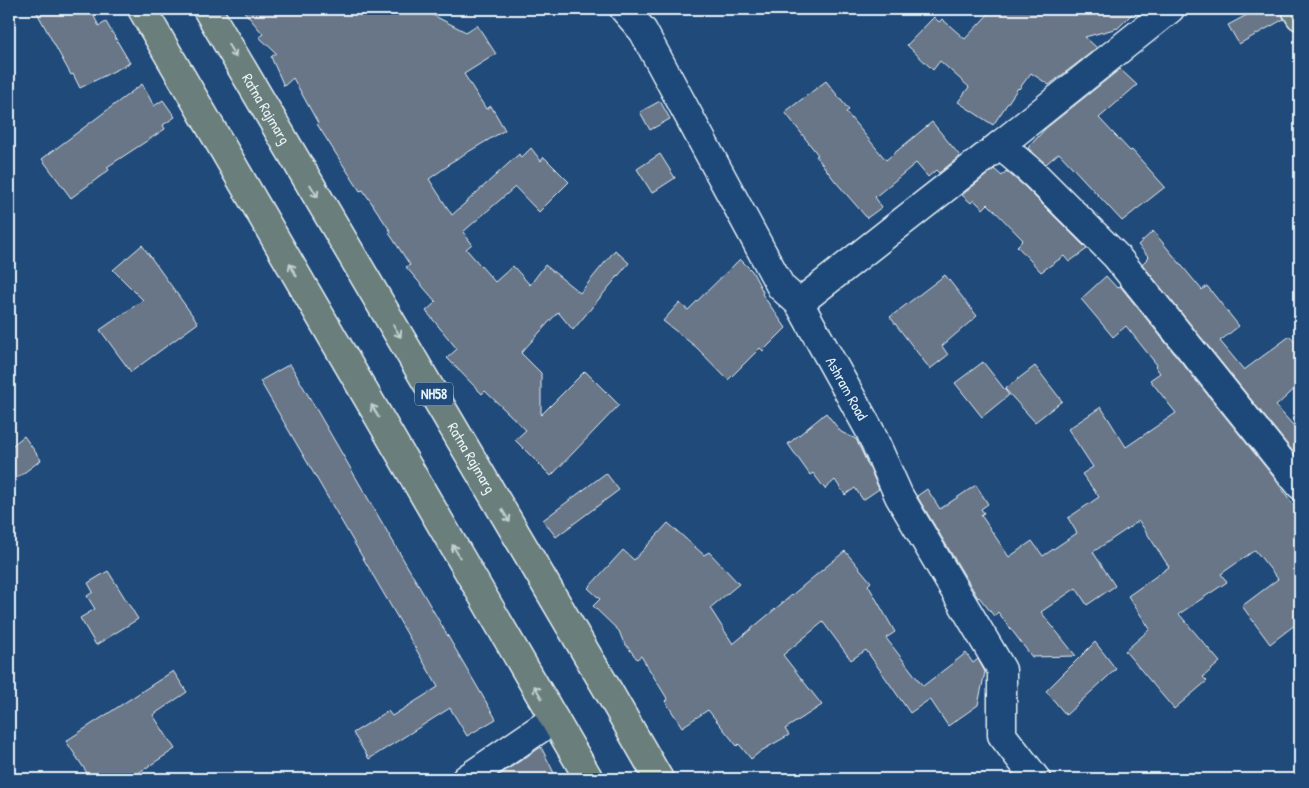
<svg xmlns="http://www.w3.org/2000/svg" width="1309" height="788" font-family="'Patrick Hand',sans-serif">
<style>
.building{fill:#687687;stroke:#e8f1f8}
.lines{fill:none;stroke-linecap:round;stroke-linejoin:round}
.street-casing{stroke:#e8f1f8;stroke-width:31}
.primary-casing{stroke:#e8f1f8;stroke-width:31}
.highway-casing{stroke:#e8f1f8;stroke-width:31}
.street{stroke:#1f4a7a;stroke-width:28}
.primary{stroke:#6b7f7c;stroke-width:28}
.highway{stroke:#6b7f7c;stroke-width:28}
.oneway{stroke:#c2cfd3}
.labels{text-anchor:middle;stroke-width:4;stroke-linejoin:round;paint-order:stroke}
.shield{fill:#1f4a7a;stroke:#acbfd2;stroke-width:1}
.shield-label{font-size:14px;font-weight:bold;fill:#e8f1f8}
.street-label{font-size:15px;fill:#e8f1f8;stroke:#1f4a7a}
</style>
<rect width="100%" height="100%" fill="#1f4a7a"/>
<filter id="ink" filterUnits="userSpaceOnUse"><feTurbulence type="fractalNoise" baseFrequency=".02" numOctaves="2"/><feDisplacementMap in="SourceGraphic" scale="10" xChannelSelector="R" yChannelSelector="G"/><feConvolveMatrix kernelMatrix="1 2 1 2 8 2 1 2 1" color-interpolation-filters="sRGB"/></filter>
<g filter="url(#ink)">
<path class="building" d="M 35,9 L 90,9 L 99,26 L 106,22 L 130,63 L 80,88 L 73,74 L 71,75 Z
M 242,9 L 421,9 L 466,32 L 477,25 L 496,54 L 464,74 L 486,109 L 491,106 L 505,130 L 448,164 L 449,165 L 429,179 L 452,215 L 519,154 L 521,158 L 531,148 L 541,161 L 544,157 L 569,182 L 539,212 L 515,187 L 463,232 L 472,244 L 466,249 L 495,282 L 513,266 L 530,285 L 545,265 L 580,293 L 615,250 L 629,263 L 573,330 L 558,312 L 521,353 L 541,373 L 541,415 L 585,371 L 619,405 L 551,476 L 515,440 L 526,430 L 485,391 L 482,394 L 447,358 L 457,349 L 426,311 L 436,302 L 406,267 L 410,265 L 389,233 L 391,232 L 363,190 L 360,191 L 338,157 L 317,124 L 318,123 L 293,78 L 284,86 L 271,57 L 276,53 L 259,37 L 263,34 Z
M 993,9 L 1137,9 L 1118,28 L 1085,37 L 1097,48 L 1049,85 L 1031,73 L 1019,89 L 1018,88 L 993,125 L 958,102 L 969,87 L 940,61 L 933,70 L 907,45 L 934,17 L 939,22 L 942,19 L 965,39 Z
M 1258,9 L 1280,9 L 1284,19 L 1239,44 L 1228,25 Z
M 1120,69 L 1137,85 L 1099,118 L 1130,151 L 1132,150 L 1165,187 L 1122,221 L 1059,153 L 1046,164 L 1028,148 L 1045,129 Z
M 826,81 L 849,110 L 846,112 L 886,160 L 932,122 L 960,156 L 939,173 L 936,170 L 928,177 L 916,163 L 875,197 L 882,207 L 867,218 L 835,181 L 816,156 L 818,155 L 785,112 Z
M 142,84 L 154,106 L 163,100 L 175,117 L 163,125 L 165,129 L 107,167 L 109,170 L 71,198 L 42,159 Z
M 660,101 L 670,119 L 650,130 L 640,112 Z
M 660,154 L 675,178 L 652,193 L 637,169 Z
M 994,169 L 1002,176 L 1006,171 L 1024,186 L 1087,249 L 1069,262 L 1064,256 L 1041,272 L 1017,246 L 1023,240 L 988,204 L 983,209 L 974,200 L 971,203 L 962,195 Z
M 1153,231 L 1202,290 L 1207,286 L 1239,326 L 1220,341 L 1244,370 L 1290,336 L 1300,349 L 1300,384 L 1276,406 L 1300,433 L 1300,450 L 1295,454 L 1142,264 L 1149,257 L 1138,245 Z
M 142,245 L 198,323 L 131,372 L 100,330 L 143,300 L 113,270 Z
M 740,259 L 752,271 L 763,292 L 762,294 L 786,328 L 763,351 L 760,348 L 728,380 L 696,347 L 663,321 L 679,303 L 688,310 Z
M 945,275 L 977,316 L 942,346 L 948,355 L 930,369 L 890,317 Z
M 1106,276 L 1117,288 L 1120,286 L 1272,475 L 1300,514 L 1300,621 L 1270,644 L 1242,606 L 1278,579 L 1255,550 L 1221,574 L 1227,582 L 1179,614 L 1220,662 L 1203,677 L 1207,681 L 1174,709 L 1125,651 L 1150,629 L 1128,596 L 1169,567 L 1139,521 L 1093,552 L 1115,586 L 1087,605 L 1076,588 L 1041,612 L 1076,656 L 1032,657 L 998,612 L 994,616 L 979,597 L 978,598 L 917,496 L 927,489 L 940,509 L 976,485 L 988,504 L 981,509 L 984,513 L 981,515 L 1009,557 L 1032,541 L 1043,556 L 1077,533 L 1068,518 L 1099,497 L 1082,474 L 1093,467 L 1068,429 L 1101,407 L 1126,447 L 1176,413 L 1150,380 L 1160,373 L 1155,366 L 1157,365 L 1126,326 L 1113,337 L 1081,299 Z
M 983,362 L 1009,395 L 982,417 L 955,383 Z
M 290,364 L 496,719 L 467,736 L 450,708 L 369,759 L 353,733 L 388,711 L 392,716 L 438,687 L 260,381 Z
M 1035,366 L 1062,401 L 1035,422 L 1005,389 Z
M 826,413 L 841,432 L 856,439 L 879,489 L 863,500 L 855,488 L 845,495 L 835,480 L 825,489 L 813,473 L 810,475 L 788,444 Z
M 24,436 L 41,460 L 9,484 L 9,448 Z
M 606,473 L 619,490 L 556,537 L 543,520 Z
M 668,523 L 704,555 L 709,552 L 739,584 L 710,608 L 733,644 L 845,551 L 871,582 L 868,585 L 895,632 L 886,638 L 923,686 L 966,653 L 973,663 L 978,659 L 985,672 L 978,705 L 948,726 L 930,699 L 910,713 L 866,650 L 851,660 L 823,622 L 783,655 L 822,705 L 785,729 L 789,735 L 761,751 L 751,759 L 739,744 L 737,746 L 708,710 L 682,727 L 665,701 L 668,700 L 641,656 L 637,659 L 623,641 L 619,631 L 593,606 L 600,599 L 588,588 L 623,550 L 634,560 Z
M 108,571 L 138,619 L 96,645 L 80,618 L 95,609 L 87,596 L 93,592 L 88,583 Z
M 1095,642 L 1116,669 L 1066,715 L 1046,691 Z
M 173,671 L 187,692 L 153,715 L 175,749 L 129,779 L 91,779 L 66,741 Z
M 541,747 L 557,779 L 493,779 Z"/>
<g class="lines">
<g class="street-casing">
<g id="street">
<path id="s1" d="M 624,9 L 643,31 L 781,287 L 799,303 L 870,431 L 899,496 L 1002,670 L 1002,735 L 1036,779"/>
<path d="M 1170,9 L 1000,145 L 1035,175 L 1116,256 L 1300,485"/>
<path d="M 799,303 L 1000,145"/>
<path d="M 466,779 L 554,719"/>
</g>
</g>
<g class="primary-casing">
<path id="primary" d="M 1296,9 L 1300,16"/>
</g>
<g class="highway-casing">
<g id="highway">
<path d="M 142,9 L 589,779"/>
<path id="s2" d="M 207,9 L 609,692 L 659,779"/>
</g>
</g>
<use href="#street" class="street"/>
<use href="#primary" class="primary"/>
<use href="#highway" class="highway"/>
</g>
<defs><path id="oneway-shaft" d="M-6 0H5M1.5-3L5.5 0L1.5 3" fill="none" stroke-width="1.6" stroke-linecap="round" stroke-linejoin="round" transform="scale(1.25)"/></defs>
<g class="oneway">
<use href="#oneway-shaft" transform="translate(232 51) rotate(59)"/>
<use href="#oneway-shaft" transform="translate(314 191) rotate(59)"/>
<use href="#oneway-shaft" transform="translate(293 270) rotate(-120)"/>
<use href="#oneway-shaft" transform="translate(397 331) rotate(59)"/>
<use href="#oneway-shaft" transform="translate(375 411) rotate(-120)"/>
<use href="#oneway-shaft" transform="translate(506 516) rotate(59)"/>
<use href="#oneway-shaft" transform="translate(456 551) rotate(-120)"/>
<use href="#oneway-shaft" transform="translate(538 692) rotate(-120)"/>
</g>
</g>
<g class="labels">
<rect class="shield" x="415" y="382.5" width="38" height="23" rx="4"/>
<g class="shield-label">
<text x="434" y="399">NH58</text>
</g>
<g class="street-label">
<text dy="5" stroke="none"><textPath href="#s2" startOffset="116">Ratna Rajmarg</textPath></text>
<text dy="5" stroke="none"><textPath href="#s1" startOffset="442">Ashram Road</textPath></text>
<text dy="5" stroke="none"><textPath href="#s2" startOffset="521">Ratna Rajmarg</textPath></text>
</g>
</g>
<rect width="1309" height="788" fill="none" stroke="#1f4a7a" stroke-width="30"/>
<rect x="15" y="15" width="1279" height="758" fill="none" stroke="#e8f1f8" stroke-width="2" filter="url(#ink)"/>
</svg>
